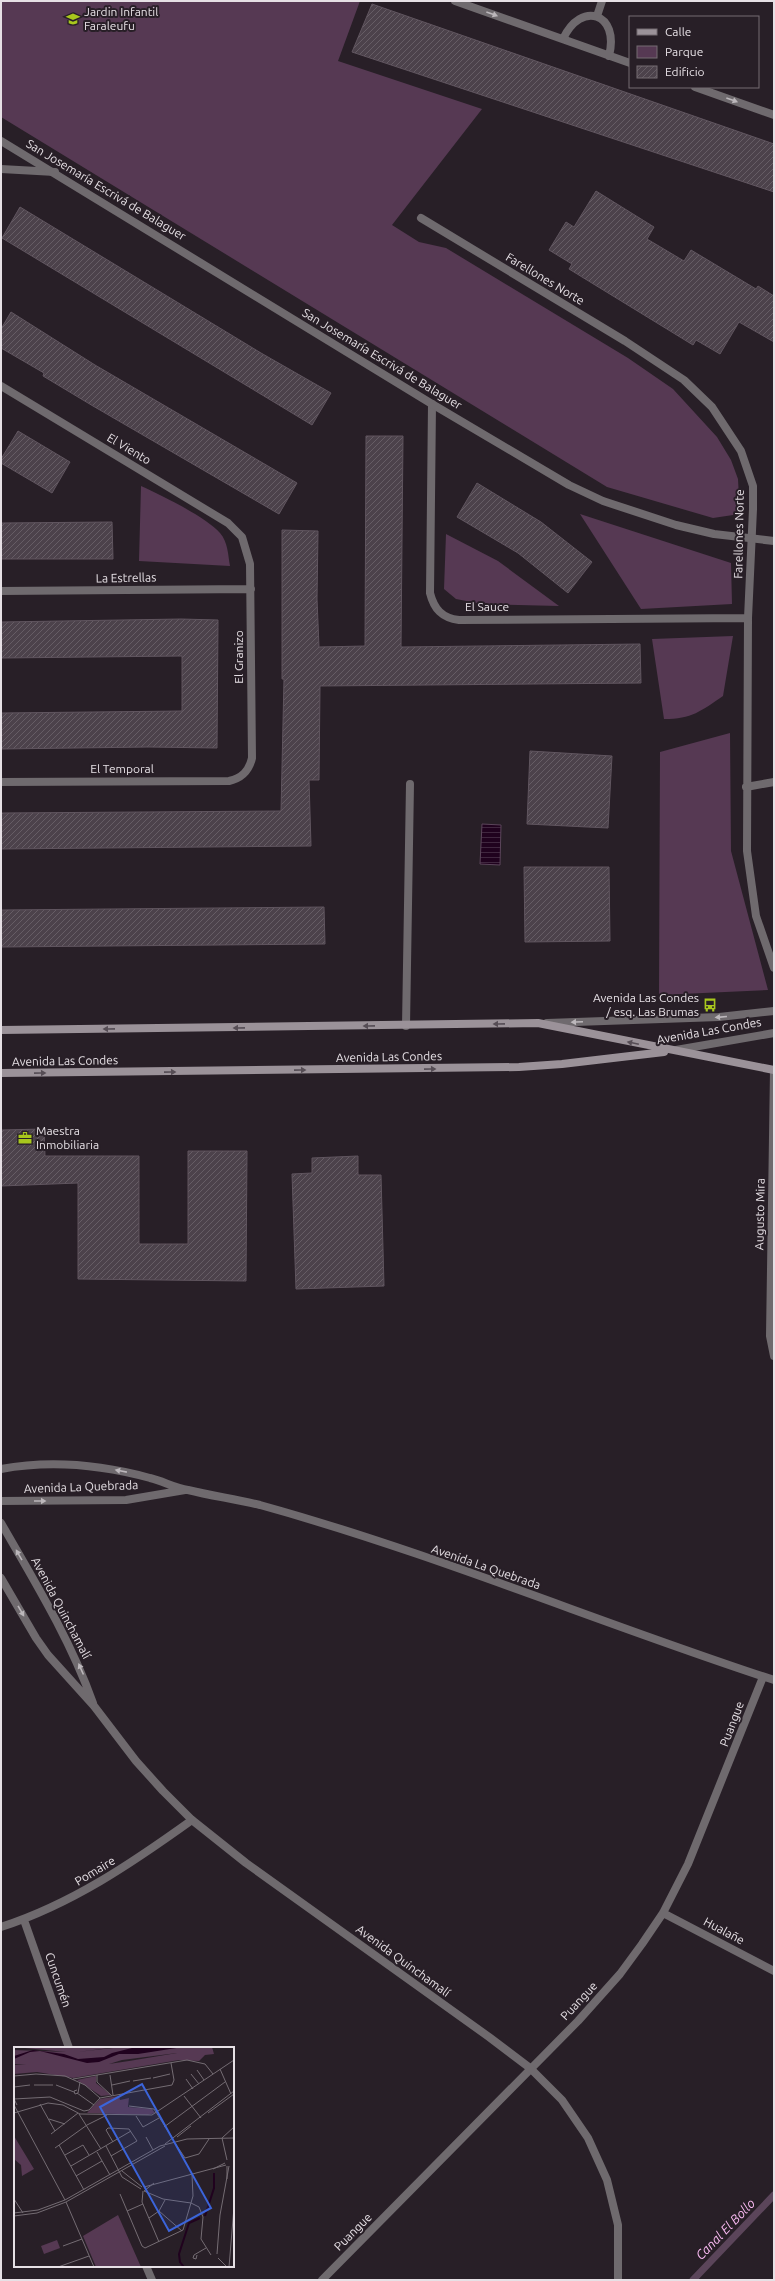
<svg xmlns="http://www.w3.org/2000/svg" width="775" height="2281" font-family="Ubuntu,sans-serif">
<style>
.green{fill:#563953}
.water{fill:url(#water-rules);stroke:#5b455a}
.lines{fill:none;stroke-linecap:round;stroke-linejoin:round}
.stream{stroke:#5b455a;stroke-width:7}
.building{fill:url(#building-hatch);stroke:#60555f}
.minor{stroke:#6f6a6e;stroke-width:8}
.tertiary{stroke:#6f6a6e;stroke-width:8}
.secondary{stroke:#9b9299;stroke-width:8}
.oneway{fill:#bcb7bb}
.oneway2{fill:#564d55}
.labels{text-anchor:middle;stroke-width:4;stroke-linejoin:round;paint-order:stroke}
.poi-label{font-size:12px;fill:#e6e0e5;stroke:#281f27;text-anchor:start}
.street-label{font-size:12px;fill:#e6e0e5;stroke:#281f27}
.water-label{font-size:13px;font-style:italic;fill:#fabaf2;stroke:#281f27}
.inset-river{fill:none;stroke:#20021e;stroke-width:2}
.inset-road{fill:none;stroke:#746c73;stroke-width:1}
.view{fill:#3b64da;fill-opacity:0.15;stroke:#3b64da;stroke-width:2}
.inset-edge{fill:none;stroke:#e6e0e5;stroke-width:2}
</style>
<defs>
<pattern id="water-rules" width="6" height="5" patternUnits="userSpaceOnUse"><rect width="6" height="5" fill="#20021e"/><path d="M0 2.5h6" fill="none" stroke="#40273f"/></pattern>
<pattern id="building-hatch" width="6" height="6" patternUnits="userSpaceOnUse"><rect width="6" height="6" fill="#4c424b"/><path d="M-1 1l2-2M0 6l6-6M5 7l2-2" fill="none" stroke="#665d65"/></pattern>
</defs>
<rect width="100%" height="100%" fill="#281f27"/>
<path class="green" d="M 1,1 L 360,1 L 338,61 L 482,109 L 392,225 L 419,242 L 446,248 L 628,358 L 673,389 L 717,437 L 731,460 L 738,479 L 739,498 L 736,512 L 733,515 L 713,518 L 607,487 L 1,117 Z
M 141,486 C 161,495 206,517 220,533 C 228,542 228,555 230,566 L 139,561 Z
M 580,514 L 731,563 L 732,604 L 641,609 Z
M 446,534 L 498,561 L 559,606 L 482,604 L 456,599 L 444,589 Z
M 733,636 L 723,696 C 701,711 692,719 664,719 L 652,639 Z
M 730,733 L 731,851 L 768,990 L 659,995 L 660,752 Z"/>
<path class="water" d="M 482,824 L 501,825 L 500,865 L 480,864 Z"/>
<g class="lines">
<path class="stream" d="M 693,2280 L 774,2195"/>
</g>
<path class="building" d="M 372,4 L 774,144 L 774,192 L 352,52 Z
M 596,191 L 654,227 L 647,239 L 684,261 L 691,250 L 756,289 L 758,286 L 774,296 L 774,342 L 739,322 L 720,354 L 696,340 L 693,345 L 569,269 L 572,264 L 549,250 L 566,222 L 574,227 Z
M 20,207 L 261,353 L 331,393 L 312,425 L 2,238 Z
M 11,312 L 95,365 L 297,483 L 279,514 L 93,406 L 43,376 L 44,373 L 1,348 L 1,329 Z
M 18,431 L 70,462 L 52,493 L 1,463 L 1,459 Z
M 366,436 L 403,436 L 401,647 L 640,644 L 641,683 L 320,686 L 319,780 L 309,780 L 311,846 L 1,849 L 1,813 L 281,811 L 284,679 L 282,679 L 282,530 L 318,531 L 317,599 L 319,647 L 365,646 Z
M 477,483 L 541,522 L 592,562 L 568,593 L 518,553 L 457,517 Z
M 112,522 L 113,559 L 1,559 L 1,523 Z
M 181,619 L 218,620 L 217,748 L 149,747 L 1,749 L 1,713 L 182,711 L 182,656 L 1,658 L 1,622 Z
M 530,751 L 612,756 L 608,828 L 527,824 Z
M 524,867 L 609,867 L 610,941 L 525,942 Z
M 324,907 L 325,944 L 1,947 L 1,910 Z
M 44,1129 L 45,1156 L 139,1156 L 139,1244 L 188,1244 L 188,1151 L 247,1151 L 246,1281 L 78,1279 L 78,1183 L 1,1186 L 1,1130 Z
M 358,1156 L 358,1175 L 381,1175 L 384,1286 L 296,1289 L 292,1174 L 312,1173 L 312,1158 Z"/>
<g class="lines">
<path class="minor" d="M 455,1 L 630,63
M 597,16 L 602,1
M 563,39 C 581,0 620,13 609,56
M 695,87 L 774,115
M 1,169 L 55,172
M 421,218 L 625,341 L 684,380 L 712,407 L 741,451 L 753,486 L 753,509 L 748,618 L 747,851 L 756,916 L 774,968
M 1,386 L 228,523 L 242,537 L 250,564 L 252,758 C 249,771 242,778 229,781 L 1,782
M 432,404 L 430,593 C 434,609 442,618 459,620 L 748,618
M 1,591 L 251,589
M 746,787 L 774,782
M 406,1026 L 410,784
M 774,1070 L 770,1336 L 774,1356
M 1,1469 C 50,1460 102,1465 150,1478 C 163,1481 175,1488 188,1490 C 212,1496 236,1499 260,1505 C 434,1553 602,1624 774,1680
M 1,1501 L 126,1500 L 185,1490
M 663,1913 L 774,1971
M 24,1920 L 69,2048
M 1,1927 C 72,1904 132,1863 192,1820
M 146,2266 L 152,2280
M 322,2280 L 578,2021 L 620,1974 L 642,1944 L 663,1913 L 688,1864 L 763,1677"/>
<path class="tertiary" d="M 1,141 L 432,404 L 569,485 L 603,501 L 676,525 L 714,534 L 774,541
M 547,1023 L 719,1017 L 774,1011
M 676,1050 L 774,1033
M 1,1523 C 35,1582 70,1639 93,1703
M 1,1578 L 36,1638 L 48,1655 L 94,1706 L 136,1761 L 163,1791 L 192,1820 L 246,1863 L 489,2037 L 530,2068 L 562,2100 L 588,2138 L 607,2180 L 618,2225 L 618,2280"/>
<path class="secondary" d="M 1,1030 L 538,1023 L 774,1070
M 1,1073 L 519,1067 L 562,1064 L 664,1052"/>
</g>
<defs><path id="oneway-solid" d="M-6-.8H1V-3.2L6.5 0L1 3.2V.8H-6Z"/></defs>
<g class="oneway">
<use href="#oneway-solid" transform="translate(492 14) rotate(20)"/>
<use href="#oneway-solid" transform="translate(732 100) rotate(20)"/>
<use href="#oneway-solid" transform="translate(721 1017) rotate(175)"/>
<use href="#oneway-solid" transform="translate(577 1022) rotate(178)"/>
<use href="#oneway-solid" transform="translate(121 1471) rotate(-169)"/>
<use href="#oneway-solid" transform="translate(40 1501)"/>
<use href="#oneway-solid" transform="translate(19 1555) rotate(-120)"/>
<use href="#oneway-solid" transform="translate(21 1611) rotate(60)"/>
<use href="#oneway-solid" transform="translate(81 1669) rotate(-114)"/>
</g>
<g class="oneway2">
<use href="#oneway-solid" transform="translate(499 1024) rotate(179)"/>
<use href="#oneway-solid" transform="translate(369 1026) rotate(179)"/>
<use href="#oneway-solid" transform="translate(239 1028) rotate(179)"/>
<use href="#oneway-solid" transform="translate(109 1029) rotate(179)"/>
<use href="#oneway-solid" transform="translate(633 1043) rotate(-168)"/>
<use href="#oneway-solid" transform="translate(430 1069) rotate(-1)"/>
<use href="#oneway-solid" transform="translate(300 1070) rotate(-1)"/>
<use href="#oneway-solid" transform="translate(170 1072) rotate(-1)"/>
<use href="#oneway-solid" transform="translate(40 1073) rotate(-1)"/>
</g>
<defs>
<g id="school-bare" transform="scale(1.08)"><path d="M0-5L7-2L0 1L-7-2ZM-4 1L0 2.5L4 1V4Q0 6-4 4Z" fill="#a8c71d" stroke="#281f27" stroke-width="2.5" paint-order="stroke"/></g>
<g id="bus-bare" transform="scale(1.08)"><path d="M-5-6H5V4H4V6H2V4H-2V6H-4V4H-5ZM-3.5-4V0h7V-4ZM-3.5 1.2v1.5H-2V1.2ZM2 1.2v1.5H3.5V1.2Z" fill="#a8c71d" stroke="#281f27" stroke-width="2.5" paint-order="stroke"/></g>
<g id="office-bare" transform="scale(1.08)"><path d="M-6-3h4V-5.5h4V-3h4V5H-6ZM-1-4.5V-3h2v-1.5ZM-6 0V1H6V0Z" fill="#a8c71d" stroke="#281f27" stroke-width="2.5" paint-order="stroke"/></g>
</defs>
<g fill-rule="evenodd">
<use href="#school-bare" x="73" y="19"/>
<use href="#bus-bare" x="710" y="1005"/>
<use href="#office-bare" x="25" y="1138"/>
</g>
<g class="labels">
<g class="poi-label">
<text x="84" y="16">Jardin Infantil<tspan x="84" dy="14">Faraleufu</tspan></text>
<text x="699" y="1002" text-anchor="end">Avenida Las Condes<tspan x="699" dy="14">/ esq. Las Brumas</tspan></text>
<text x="36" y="1135">Maestra<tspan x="36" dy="14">Inmobiliaria</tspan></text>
</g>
<g class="street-label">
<text transform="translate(106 190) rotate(31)" y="4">San Josemaría Escrivá de Balaguer</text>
<text transform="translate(545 279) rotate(31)" y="4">Farellones Norte</text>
<text transform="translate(382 359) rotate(31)" y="4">San Josemaría Escrivá de Balaguer</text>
<text transform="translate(129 449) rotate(31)" y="4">El Viento</text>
<text transform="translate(739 534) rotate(-89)" y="4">Farellones Norte</text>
<text transform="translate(126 578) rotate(-1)" y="4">La Estrellas</text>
<text x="487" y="611">El Sauce</text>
<text transform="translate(239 657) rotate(-90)" y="4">El Granizo</text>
<text x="122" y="773">El Temporal</text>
<text transform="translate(709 1031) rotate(-10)" y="4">Avenida Las Condes</text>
<text transform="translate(389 1057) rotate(-1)" y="4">Avenida Las Condes</text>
<text transform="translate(65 1061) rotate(-1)" y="4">Avenida Las Condes</text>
<text transform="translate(760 1214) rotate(-89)" y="4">Augusto Mira</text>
<text transform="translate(81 1487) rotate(-2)" y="4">Avenida La Quebrada</text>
<text transform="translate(486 1567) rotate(19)" y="4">Avenida La Quebrada</text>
<text transform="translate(61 1608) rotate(62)" y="4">Avenida Quinchamalí</text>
<text transform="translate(732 1724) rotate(-69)" y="4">Puangue</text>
<text transform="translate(95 1871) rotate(-31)" y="4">Pomaire</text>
<text transform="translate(724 1931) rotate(28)" y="4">Hualañe</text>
<text transform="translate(403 1961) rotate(36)" y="4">Avenida Quinchamalí</text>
<text transform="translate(58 1980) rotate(71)" y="4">Cuncumén</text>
<text transform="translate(579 2001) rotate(-47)" y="4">Puangue</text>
<text transform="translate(353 2232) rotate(-45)" y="4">Puangue</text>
</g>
<g class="water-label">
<text transform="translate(725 2229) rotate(-46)" y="5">Canal El Bollo</text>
</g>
</g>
<g transform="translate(14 2047)">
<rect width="220" height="220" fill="#281f27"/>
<path d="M 104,0 L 63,5 L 108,0 L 198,0 L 200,7 L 191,8 L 185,14 L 165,13 L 59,31 L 23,25 L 0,27 L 0,18 L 12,17 L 0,17 L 0,3 L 52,5 L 11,1 ZM 163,6 L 115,14 L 95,17 L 108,13 ZM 82,29 L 82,36 L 97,48 L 87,49 L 63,33 ZM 105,49 L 106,53 L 115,51 L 114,60 L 138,62 L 141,66 L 134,68 L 73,66 L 86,52 ZM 0,89 L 20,122 L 8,129 L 7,118 L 0,112 ZM 104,168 L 127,220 L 82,220 L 69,189 ZM 43,193 L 46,201 L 30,207 L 27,199 Z" fill="#563953" fill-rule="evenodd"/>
<path d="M 122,0 L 169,0 L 124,7 L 105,7 L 85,15 L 73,16 L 26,4 L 16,5 L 0,12 L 0,9 L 19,3 L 50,7 L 64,12 L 90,10 L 98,6 Z" fill="#20021e"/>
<path class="inset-river" d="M 191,169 L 200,141 L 200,126M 170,220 L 166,215 L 165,207 L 175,176 L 186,171"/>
<path class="inset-road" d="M 206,22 L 217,47M 183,23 L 190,33M 177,27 L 185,37M 83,28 L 83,35 L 98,49M 96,28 L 99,48M 0,29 L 22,27 L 51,29 L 71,38 L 86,51M 139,31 L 156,27M 59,32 L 173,13 L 191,17 L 199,27M 172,32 L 179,42M 119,34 L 137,31M 20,38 L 39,38M 42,38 L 60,45M 98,38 L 116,34M 0,40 L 16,38M 63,43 L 60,44 L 61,47 L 64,46 L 66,35M 63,46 L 80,58M 170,49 L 187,71M 86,51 L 158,38 L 160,33 L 157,16M 26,57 L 41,84M 0,58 L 51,153M 3,58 L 0,52 L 36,50 L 70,64 L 75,63 L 86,51M 115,59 L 140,62 L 159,92M 0,66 L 34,56 L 49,58 L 66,67 L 138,68 L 220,13M 194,66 L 220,47M 65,67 L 87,102M 122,69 L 129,80 L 145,71M 35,72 L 51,77M 150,80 L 211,35M 37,87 L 64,66M 132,90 L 139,103M 163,90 L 177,79M 161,96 L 171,111 L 185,107 L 195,92M 151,97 L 220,44M 45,98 L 70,143M 92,99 L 108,130 L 127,142M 41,101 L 73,78 L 93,68M 83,105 L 96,128M 51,108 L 69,98 L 75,108M 97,109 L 123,94 L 115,82 L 94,81 L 92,83 L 99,95M 213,113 L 208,91 L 220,80M 57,119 L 117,84M 213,119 L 213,132M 199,122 L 211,116M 108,124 L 128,140M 62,129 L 88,114M 130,140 L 212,118M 129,144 L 128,155 L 145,195M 130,144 L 149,152 L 177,156 L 185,160 L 189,170 L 187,192 L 197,208M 130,144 L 140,136M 106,147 L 128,199 L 131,201 L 169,183 L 179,149 L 178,128M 0,152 L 9,166M 52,155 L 80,220M 113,164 L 129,157M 145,164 L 168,184M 0,166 L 24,163 L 51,153 L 146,99 L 173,92 L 220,91M 0,169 L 23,166 L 52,155 L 151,99M 135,171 L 145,164 L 151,153M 49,199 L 68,192M 203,207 L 206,168 L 215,119M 183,208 L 182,212 L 179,211 L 180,208 L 192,201M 204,211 L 213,220M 44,220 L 75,209M 215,220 L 220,160"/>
<path class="view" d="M 128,37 L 197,161 L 155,184 L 86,60 Z"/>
<rect width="220" height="220" class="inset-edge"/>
</g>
<rect width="775" height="2281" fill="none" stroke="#e6e0e5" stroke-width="4"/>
<rect x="629" y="16" width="130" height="72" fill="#281f27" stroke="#746c73"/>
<rect x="637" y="29" width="20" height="6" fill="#9b9299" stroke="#746c73"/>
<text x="665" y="36" font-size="12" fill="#e6e0e5">Calle</text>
<rect x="637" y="46" width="20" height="12" fill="#563953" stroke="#746c73"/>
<text x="665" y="56" font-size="12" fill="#e6e0e5">Parque</text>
<rect x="637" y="66" width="20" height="12" fill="url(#building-hatch)" stroke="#746c73"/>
<text x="665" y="76" font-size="12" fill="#e6e0e5">Edificio</text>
</svg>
